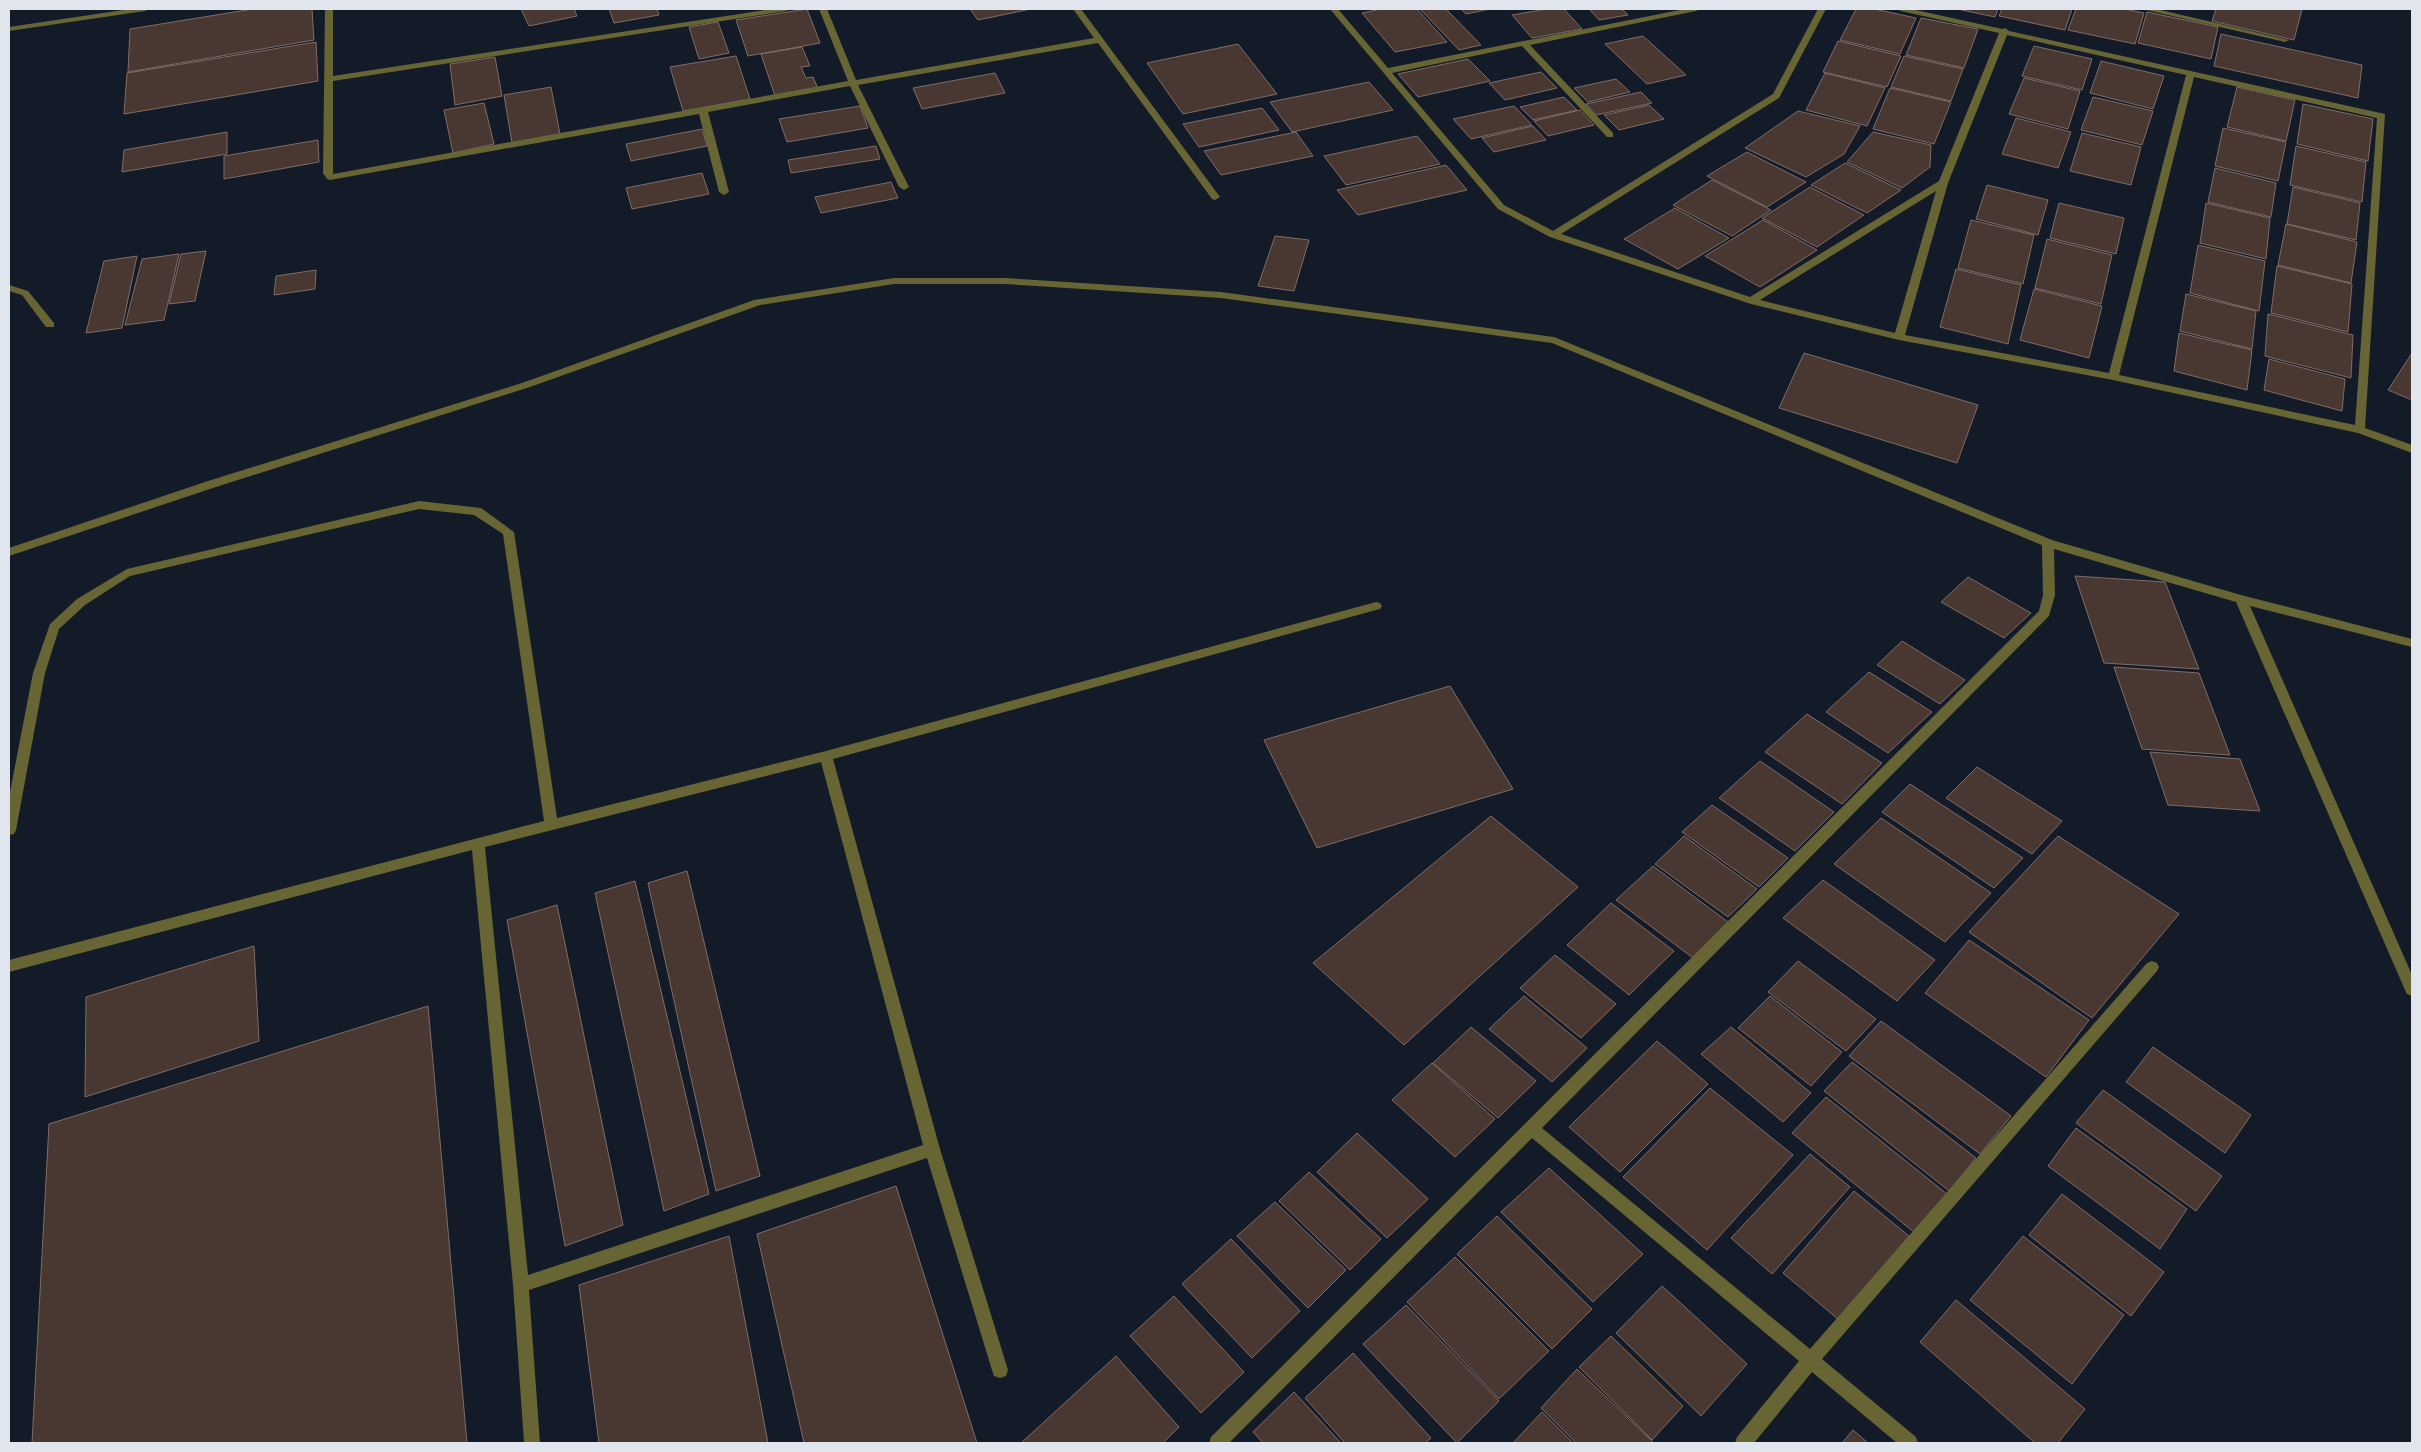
<svg xmlns="http://www.w3.org/2000/svg" width="2421" height="1452" font-family="'Exo 2',sans-serif">
<style>
.building{fill:#493732;stroke:#806c66}
.lines{fill:none;stroke-linecap:round;stroke-linejoin:round}
.service{fill:#666533;fill-rule:evenodd}
.minor{fill:#666533;fill-rule:evenodd}
</style>
<rect width="100%" height="100%" fill="#141b28"/>
<path class="building" d="M 253,9 L 312,9 L 314,40 L 128,72 L 130,29 Z
M 521,9 L 574,9 L 577,16 L 529,26 Z
M 609,9 L 657,9 L 659,15 L 614,23 Z
M 807,9 L 820,43 L 748,56 L 736,20 Z
M 970,9 L 1031,9 L 978,20 Z
M 1381,9 L 1417,9 L 1447,42 L 1395,52 L 1362,13 Z
M 1420,9 L 1446,9 L 1481,45 L 1459,50 Z
M 1461,9 L 1490,9 L 1466,14 Z
M 1547,9 L 1564,9 L 1582,29 L 1532,38 L 1512,15 Z
M 1589,9 L 1622,9 L 1628,15 L 1599,20 Z
M 1856,9 L 1874,9 L 1916,18 L 1900,54 L 1840,40 Z
M 1957,9 L 1998,9 L 1995,17 Z
M 2002,9 L 2072,9 L 2065,30 L 1999,16 Z
M 2076,9 L 2124,9 L 2144,13 L 2135,44 L 2068,30 Z
M 2216,9 L 2302,9 L 2294,40 L 2212,21 Z
M 2147,12 L 2218,27 L 2211,59 L 2138,43 Z
M 1921,18 L 1978,29 L 1964,68 L 1906,55 Z
M 718,22 L 729,53 L 699,59 L 689,27 Z
M 2221,34 L 2362,65 L 2358,98 L 2214,66 Z
M 1643,36 L 1686,75 L 1647,84 L 1605,44 Z
M 1838,41 L 1901,56 L 1887,87 L 1823,72 Z
M 316,42 L 318,81 L 124,114 L 127,73 Z
M 1238,44 L 1277,94 L 1183,114 L 1147,63 Z
M 2034,46 L 2092,59 L 2082,90 L 2022,76 Z
M 802,47 L 810,66 L 801,67 L 806,78 L 813,77 L 818,89 L 775,96 L 761,54 Z
M 736,56 L 750,99 L 683,111 L 670,67 Z
M 1904,56 L 1963,69 L 1951,101 L 1891,87 Z
M 495,57 L 502,96 L 455,105 L 450,64 Z
M 1468,59 L 1490,81 L 1418,97 L 1398,74 Z
M 2101,61 L 2164,76 L 2153,109 L 2090,93 Z
M 1541,72 L 1557,88 L 1505,100 L 1489,83 Z
M 995,73 L 1005,93 L 922,109 L 913,88 Z
M 1825,73 L 1885,88 L 1867,126 L 1806,110 Z
M 2024,78 L 2080,91 L 2068,129 L 2009,114 Z
M 1616,79 L 1630,92 L 1588,102 L 1574,88 Z
M 1369,82 L 1393,110 L 1292,132 L 1270,102 Z
M 551,87 L 560,134 L 512,143 L 504,95 Z
M 2237,87 L 2295,100 L 2286,141 L 2227,127 Z
M 1890,88 L 1951,102 L 1934,144 L 1873,129 Z
M 1641,92 L 1652,103 L 1596,115 L 1586,104 Z
M 1564,97 L 1577,110 L 1533,120 L 1520,107 Z
M 2093,97 L 2153,111 L 2142,145 L 2081,130 Z
M 484,103 L 494,144 L 453,153 L 444,110 Z
M 2303,104 L 2373,119 L 2368,161 L 2297,144 Z
M 1649,105 L 1664,119 L 1619,130 L 1604,115 Z
M 860,106 L 868,128 L 787,142 L 779,119 Z
M 1514,106 L 1532,125 L 1471,139 L 1453,119 Z
M 1262,108 L 1279,130 L 1199,147 L 1183,124 Z
M 1580,110 L 1594,125 L 1548,136 L 1534,121 Z
M 1798,111 L 1860,126 L 1844,154 L 1806,177 L 1745,148 Z
M 2016,118 L 2071,132 L 2058,168 L 2002,154 Z
M 1533,126 L 1546,140 L 1494,152 L 1482,138 Z
M 2223,128 L 2286,142 L 2278,181 L 2215,166 Z
M 702,129 L 707,146 L 631,161 L 626,144 Z
M 227,132 L 227,154 L 122,172 L 124,150 Z
M 1296,132 L 1313,156 L 1221,175 L 1204,151 Z
M 1873,132 L 1931,145 L 1930,167 L 1902,188 L 1847,162 Z
M 2082,133 L 2141,147 L 2131,185 L 2070,171 Z
M 1417,136 L 1440,164 L 1346,185 L 1324,156 Z
M 318,140 L 319,162 L 224,179 L 224,156 Z
M 876,146 L 880,159 L 791,173 L 788,160 Z
M 2296,146 L 2366,162 L 2362,202 L 2290,185 Z
M 1747,152 L 1806,182 L 1767,207 L 1707,176 Z
M 1845,163 L 1901,190 L 1867,213 L 1811,185 Z
M 1446,165 L 1467,190 L 1358,215 L 1337,190 Z
M 2215,168 L 2276,183 L 2271,217 L 2208,202 Z
M 702,173 L 709,194 L 632,209 L 626,188 Z
M 1712,180 L 1771,210 L 1732,236 L 1673,205 Z
M 891,182 L 898,198 L 821,213 L 815,197 Z
M 1987,185 L 2048,200 L 2038,235 L 1976,219 Z
M 1810,187 L 1864,215 L 1817,247 L 1762,218 Z
M 2293,187 L 2360,203 L 2356,240 L 2287,224 Z
M 2059,203 L 2124,218 L 2116,254 L 2050,238 Z
M 2206,203 L 2270,218 L 2266,259 L 2200,243 Z
M 1675,208 L 1729,238 L 1678,269 L 1624,239 Z
M 1763,220 L 1817,250 L 1760,287 L 1705,256 Z
M 1971,220 L 2034,235 L 2023,284 L 1958,268 Z
M 2286,224 L 2357,242 L 2351,283 L 2278,265 Z
M 1275,236 L 1309,240 L 1294,291 L 1258,286 Z
M 2047,239 L 2112,255 L 2101,304 L 2035,288 Z
M 2198,245 L 2265,261 L 2259,311 L 2190,293 Z
M 206,251 L 195,301 L 169,304 L 181,254 Z
M 179,254 L 164,320 L 125,325 L 142,259 Z
M 137,256 L 122,328 L 86,333 L 104,261 Z
M 2277,266 L 2352,284 L 2348,332 L 2271,313 Z
M 1956,269 L 2021,285 L 2008,344 L 1940,327 Z
M 316,270 L 315,289 L 274,295 L 276,276 Z
M 2034,289 L 2102,306 L 2089,358 L 2020,340 Z
M 2186,294 L 2256,311 L 2252,349 L 2180,331 Z
M 2268,314 L 2353,335 L 2351,378 L 2265,356 Z
M 2179,333 L 2252,350 L 2247,390 L 2174,371 Z
M 1804,353 L 1978,405 L 1957,463 L 1779,408 Z
M 2412,353 L 2412,400 L 2388,390 Z
M 2269,359 L 2345,379 L 2342,411 L 2264,390 Z
M 2075,576 L 2165,582 L 2199,669 L 2104,663 Z
M 1968,577 L 2031,613 L 2004,638 L 1941,602 Z
M 1902,641 L 1965,680 L 1940,704 L 1877,665 Z
M 2114,667 L 2199,673 L 2230,755 L 2142,749 Z
M 1869,672 L 1932,712 L 1888,753 L 1826,712 Z
M 1450,686 L 1513,789 L 1317,848 L 1264,740 Z
M 1807,714 L 1882,763 L 1842,804 L 1765,752 Z
M 2150,752 L 2240,759 L 2260,811 L 2168,805 Z
M 1760,761 L 1834,812 L 1795,851 L 1719,798 Z
M 1977,767 L 2062,821 L 2032,854 L 1946,798 Z
M 1910,784 L 2023,858 L 1994,888 L 1882,812 Z
M 1712,805 L 1788,858 L 1759,887 L 1682,832 Z
M 1491,816 L 1578,887 L 1404,1045 L 1313,963 Z
M 1881,818 L 1991,893 L 1945,942 L 1834,864 Z
M 1684,836 L 1757,889 L 1728,917 L 1655,864 Z
M 2058,836 L 2179,914 L 2092,1018 L 1969,932 Z
M 1653,866 L 1728,922 L 1693,958 L 1616,900 Z
M 687,871 L 760,1176 L 716,1191 L 648,883 Z
M 1823,880 L 1935,960 L 1897,1001 L 1783,918 Z
M 635,881 L 709,1194 L 664,1211 L 595,893 Z
M 1611,903 L 1674,951 L 1629,995 L 1567,945 Z
M 557,905 L 623,1225 L 565,1246 L 507,920 Z
M 1969,940 L 2089,1020 L 2046,1077 L 1925,993 Z
M 254,946 L 259,1041 L 85,1097 L 86,997 Z
M 1555,955 L 1616,1004 L 1581,1038 L 1520,988 Z
M 1798,961 L 1876,1019 L 1846,1051 L 1768,992 Z
M 1524,996 L 1587,1048 L 1552,1082 L 1489,1029 Z
M 1770,996 L 1842,1052 L 1811,1086 L 1738,1028 Z
M 428,1006 L 467,1443 L 32,1443 L 49,1124 Z
M 1881,1021 L 2011,1116 L 1980,1154 L 1849,1056 Z
M 1471,1027 L 1536,1081 L 1498,1118 L 1433,1063 Z
M 1731,1027 L 1811,1093 L 1783,1122 L 1701,1054 Z
M 1657,1041 L 1708,1084 L 1620,1172 L 1569,1127 Z
M 2153,1047 L 2251,1115 L 2225,1153 L 2126,1082 Z
M 1852,1062 L 1976,1158 L 1949,1191 L 1824,1091 Z
M 1432,1063 L 1495,1119 L 1455,1157 L 1392,1100 Z
M 1710,1088 L 1793,1155 L 1707,1250 L 1623,1177 Z
M 2103,1090 L 2222,1176 L 2196,1211 L 2076,1123 Z
M 1826,1097 L 1947,1194 L 1915,1233 L 1792,1133 Z
M 2076,1128 L 2187,1209 L 2160,1249 L 2048,1166 Z
M 1357,1133 L 1428,1199 L 1387,1238 L 1317,1172 Z
M 1810,1154 L 1850,1187 L 1772,1274 L 1731,1238 Z
M 1549,1168 L 1643,1254 L 1593,1302 L 1501,1212 Z
M 1309,1172 L 1381,1239 L 1350,1270 L 1279,1201 Z
M 896,1186 L 977,1443 L 804,1443 L 757,1234 Z
M 1854,1191 L 1909,1236 L 1839,1320 L 1783,1273 Z
M 2062,1194 L 2164,1272 L 2131,1316 L 2029,1235 Z
M 1275,1202 L 1346,1270 L 1308,1308 L 1237,1236 Z
M 1497,1216 L 1592,1309 L 1552,1349 L 1457,1254 Z
M 729,1236 L 768,1443 L 599,1443 L 579,1285 Z
M 2023,1236 L 2124,1315 L 2072,1384 L 1970,1300 Z
M 1231,1239 L 1300,1311 L 1252,1358 L 1182,1284 Z
M 1455,1257 L 1549,1351 L 1499,1399 L 1407,1302 Z
M 1662,1286 L 1747,1364 L 1701,1416 L 1616,1333 Z
M 1174,1296 L 1244,1372 L 1201,1413 L 1130,1336 Z
M 1956,1300 L 2085,1409 L 2058,1443 L 2035,1443 L 1920,1342 Z
M 1406,1305 L 1499,1401 L 1457,1443 L 1363,1344 Z
M 1611,1336 L 1683,1406 L 1652,1440 L 1579,1367 Z
M 1353,1353 L 1431,1438 L 1425,1443 L 1345,1443 L 1305,1398 Z
M 1116,1356 L 1179,1427 L 1163,1443 L 1021,1443 Z
M 1577,1369 L 1654,1443 L 1576,1443 L 1541,1408 Z
M 1294,1392 L 1341,1443 L 1263,1443 L 1253,1432 Z
M 1542,1412 L 1573,1443 L 1513,1443 Z
M 1853,1430 L 1868,1443 L 1842,1443 Z"/>
<g class="lines">
<path class="service" d="M 9,285 L 28,291 L 54,323 L 54,327 L 46,327 L 22,295 L 9,291 Z
M 419,501 L 481,508 L 514,532 L 557,818 L 826,751 L 1376,602 L 1380,603 L 1382,606 L 1380,609 L 1376,610 L 833,759 L 940,1149 L 1008,1370 L 1006,1376 L 1000,1378 L 994,1376 L 992,1370 L 927,1158 L 529,1290 L 540,1443 L 524,1443 L 513,1285 L 472,850 L 9,972 L 9,960 L 544,821 L 503,534 L 474,515 L 419,509 L 130,576 L 85,605 L 59,629 L 45,673 L 16,830 L 14,834 L 9,835 L 9,797 L 33,673 L 50,624 L 77,599 L 127,569 ZM 821,762 L 923,1145 L 528,1275 L 485,847 Z"/>
<path class="minor" d="M 130,9 L 149,9 L 145,11 L 9,31 L 9,27 Z
M 325,9 L 333,9 L 333,76 L 772,9 L 790,9 L 786,11 L 333,81 L 333,174 L 848,81 L 819,9 L 827,9 L 856,80 L 1094,38 L 1073,9 L 1081,9 L 1220,197 L 1215,200 L 1212,199 L 1098,43 L 858,85 L 909,187 L 904,190 L 899,187 L 850,86 L 708,112 L 729,192 L 724,195 L 719,192 L 699,114 L 330,180 L 327,179 L 323,173 Z
M 1330,9 L 1338,9 L 1388,68 L 1685,9 L 1700,9 L 1696,11 L 1530,45 L 1613,133 L 1613,137 L 1607,137 L 1522,46 L 1392,73 L 1504,205 L 1553,231 L 1773,94 L 1818,9 L 1826,9 L 1779,98 L 1561,234 L 1750,297 L 1939,181 L 1999,33 L 1901,11 L 1897,9 L 1911,9 L 2002,29 L 2005,28 L 2009,31 L 2385,114 L 2365,428 L 2412,445 L 2412,453 L 2358,433 L 2113,380 L 1899,340 L 1751,304 L 1550,237 L 1498,209 ZM 2007,35 L 2186,75 L 2109,373 L 1905,335 L 1948,183 ZM 2194,77 L 2377,118 L 2355,425 L 2119,375 ZM 1936,191 L 1895,333 L 1760,300 Z
M 2142,9 L 2156,9 L 2289,40 L 2285,42 Z
M 894,278 L 1005,278 L 1221,292 L 1554,337 L 2052,540 L 2241,595 L 2412,639 L 2412,647 L 2250,606 L 2412,975 L 2412,996 L 2407,994 L 2405,990 L 2236,602 L 2054,549 L 2055,595 L 2049,616 L 1542,1128 L 1810,1349 L 2147,963 L 2152,961 L 2157,963 L 2159,967 L 2157,971 L 1822,1359 L 1916,1437 L 1918,1443 L 1897,1443 L 1812,1372 L 1754,1443 L 1735,1443 L 1737,1437 L 1799,1361 L 1532,1138 L 1229,1443 L 1209,1443 L 1211,1437 L 2039,611 L 2043,595 L 2042,545 L 1552,343 L 1221,298 L 1005,284 L 894,284 L 760,305 L 530,387 L 216,487 L 9,556 L 9,548 L 208,481 L 522,383 L 754,300 Z"/>
</g>
<rect width="2421" height="1452" fill="none" stroke="#e0e5ee" stroke-width="20"/>
</svg>
